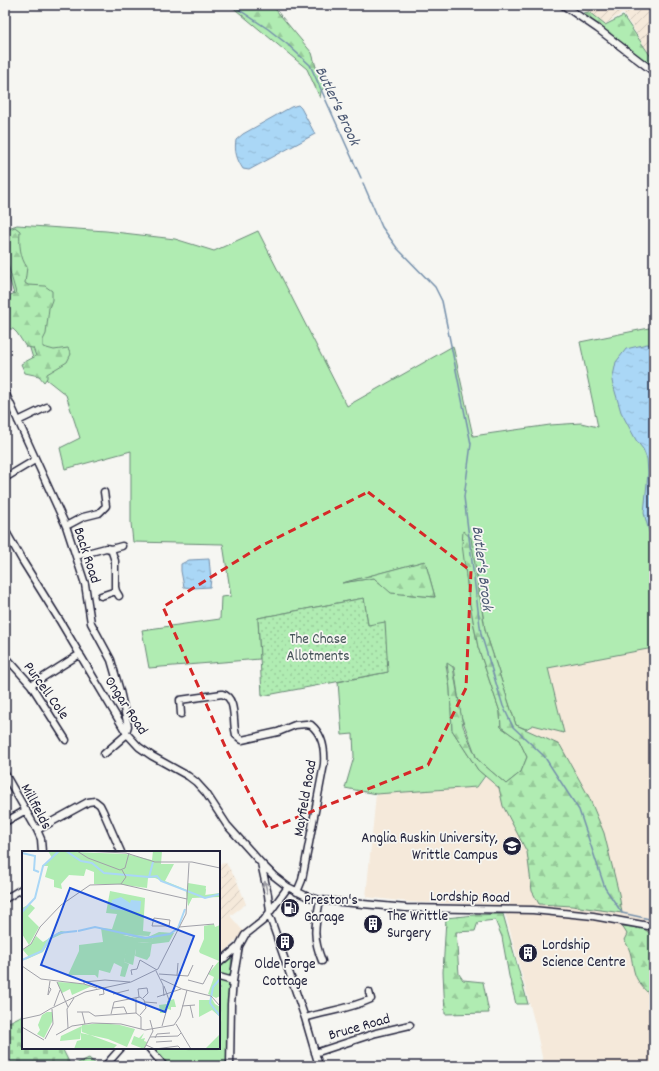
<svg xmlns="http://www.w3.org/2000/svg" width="659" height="1071" font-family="Dekko,sans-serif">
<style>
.built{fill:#f5e9da}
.industrial{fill:url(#industrial-furrows)}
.green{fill:#b0ecb2;stroke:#698776;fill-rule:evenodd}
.forest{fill:url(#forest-firs);stroke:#698776}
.cemetery{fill:url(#cemetery-stones);stroke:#698776}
.garden{fill:url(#garden-dots);stroke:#698776}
.water{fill:url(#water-ripples);stroke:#748fab}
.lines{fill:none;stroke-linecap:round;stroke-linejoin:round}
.stream{stroke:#748fab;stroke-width:1.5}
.minor-casing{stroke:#22223b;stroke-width:9}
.minor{stroke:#f6f6f2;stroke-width:6}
.oneway{stroke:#9797a0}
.marked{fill:none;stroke:#d62828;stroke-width:3;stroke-dasharray:8 5;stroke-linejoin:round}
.labels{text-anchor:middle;stroke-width:3.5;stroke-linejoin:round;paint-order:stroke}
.street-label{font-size:15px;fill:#22223b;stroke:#f6f6f2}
.park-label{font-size:15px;fill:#465459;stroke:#f6f6f2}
.poi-label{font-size:15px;fill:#22223b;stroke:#f6f6f2;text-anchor:start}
.water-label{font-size:16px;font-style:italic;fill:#4b5873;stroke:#f6f6f2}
.inset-river{fill:none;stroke:#aad7f6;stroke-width:2}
.inset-road{fill:none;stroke:#a1a1a9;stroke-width:1}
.view{fill:#1d4ed8;fill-opacity:0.15;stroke:#1d4ed8;stroke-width:2}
.inset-edge{fill:none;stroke:#22223b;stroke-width:2}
</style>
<defs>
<pattern id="industrial-furrows" width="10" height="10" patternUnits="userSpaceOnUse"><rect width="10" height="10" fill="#f5e9da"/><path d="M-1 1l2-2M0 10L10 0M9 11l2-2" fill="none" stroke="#d2c8bc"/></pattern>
<pattern id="forest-firs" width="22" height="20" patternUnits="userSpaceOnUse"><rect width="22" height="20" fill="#b0ecb2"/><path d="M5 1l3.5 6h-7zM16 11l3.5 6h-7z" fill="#97ca9a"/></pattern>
<pattern id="cemetery-stones" width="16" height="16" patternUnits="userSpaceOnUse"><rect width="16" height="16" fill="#b0ecb2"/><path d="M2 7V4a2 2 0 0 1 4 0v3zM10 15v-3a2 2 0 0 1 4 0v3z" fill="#97ca9a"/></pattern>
<pattern id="garden-dots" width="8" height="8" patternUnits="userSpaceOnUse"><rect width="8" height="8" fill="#b0ecb2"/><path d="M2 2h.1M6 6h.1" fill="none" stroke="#97ca9a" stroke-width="1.8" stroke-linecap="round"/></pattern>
<pattern id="water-ripples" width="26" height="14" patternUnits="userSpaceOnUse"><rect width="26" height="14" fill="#aad7f6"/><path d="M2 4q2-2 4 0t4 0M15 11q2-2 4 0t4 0" fill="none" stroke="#92b8d4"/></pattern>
</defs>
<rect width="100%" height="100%" fill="#f6f6f2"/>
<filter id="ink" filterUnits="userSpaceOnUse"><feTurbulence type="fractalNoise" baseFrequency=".025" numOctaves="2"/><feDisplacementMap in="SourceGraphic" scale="8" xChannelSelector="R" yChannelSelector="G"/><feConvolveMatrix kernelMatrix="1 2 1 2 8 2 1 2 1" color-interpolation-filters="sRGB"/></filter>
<g filter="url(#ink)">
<path class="built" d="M 654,641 L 654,1066 L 544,1066 L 535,1024 L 503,905 L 409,902 L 366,897 L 376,794 L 477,787 L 533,725 L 564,733 L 548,668 L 653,648 Z
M 231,915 L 231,917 L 244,932 L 220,957 L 219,919 Z"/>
<path class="industrial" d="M 576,5 L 654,5 L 654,61 L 623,13 L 605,24 Z
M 226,863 L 237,881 L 246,904 L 231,915 L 219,919 L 219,864 Z"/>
<path class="green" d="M 17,225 L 106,231 L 175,239 L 214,251 L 258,231 L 347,406 L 453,346 L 473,436 L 550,425 L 581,423 L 598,427 L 580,342 L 654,327 L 654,641 L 653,648 L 548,668 L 564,733 L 533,725 L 526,729 L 516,725 L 485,630 L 476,567 L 466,575 L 469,599 L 478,647 L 500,712 L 501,727 L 519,740 L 527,757 L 521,772 L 506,784 L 477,759 L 461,716 L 454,667 L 446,665 L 450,689 L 452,730 L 478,770 L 485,776 L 477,787 L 376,794 L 345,788 L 354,757 L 353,734 L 342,735 L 338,682 L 388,672 L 368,625 L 364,598 L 258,618 L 260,659 L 149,668 L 142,630 L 220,619 L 221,597 L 231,596 L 223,544 L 133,542 L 131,523 L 131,451 L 65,469 L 60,448 L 80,438 L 66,395 L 37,372 L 5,264 L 5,229 ZM 425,561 L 435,597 L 392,593 L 374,578 L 347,582 Z
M 231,955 L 232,955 L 228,1000 L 227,1057 L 226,1066 L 167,1066 L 152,1048 L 219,1048 L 219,966 Z"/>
<path class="forest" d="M 230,5 L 270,5 L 276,10 L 312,53 L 316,67 L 325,87 L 321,91 L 320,98 L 307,69 Z
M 589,12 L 605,25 L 623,16 L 654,61 L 654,68 L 585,17 L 583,13 Z
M 15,227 L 20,231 C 19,243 20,258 27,267 L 25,283 L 28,285 L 45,286 L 52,291 L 52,300 L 49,308 L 46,334 L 43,340 L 43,347 L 54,350 L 68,348 L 71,354 L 67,362 L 47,374 L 47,378 L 44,382 L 39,376 L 25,373 L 21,364 L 36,356 L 33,348 L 26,347 L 17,333 L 13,329 L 5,329 L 5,320 L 8,320 L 10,295 L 16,293 L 5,254 L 5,231 Z
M 463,531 L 471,538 L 485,630 L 516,725 L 560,745 L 589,797 L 604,833 L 619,894 L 622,913 L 572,906 L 539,904 L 532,891 L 527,852 L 503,806 L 499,788 L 478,770 L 452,730 L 450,689 L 447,663 L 453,667 L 463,726 L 477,759 L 506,784 L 521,772 L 527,757 L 519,740 L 501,727 L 500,712 L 478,647 L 469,599 L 462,544 Z
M 425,561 L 435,597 L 391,593 L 374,578 L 342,583 Z
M 503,914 L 528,1004 L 516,1004 L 509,976 L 502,937 L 495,920 L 478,922 L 475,931 L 456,932 L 459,974 L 463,980 L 483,982 L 489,1013 L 445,1014 L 443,972 L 446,918 L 474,915 Z
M 622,926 L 643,928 L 648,932 L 654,933 L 654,990 L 648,993 C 642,987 636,980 634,971 C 631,959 632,951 624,940 L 627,934 Z"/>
<path class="cemetery" d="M 23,1015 L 23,1048 L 62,1048 L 71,1066 L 89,1058 L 98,1066 L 34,1066 L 34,1062 L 17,1062 L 17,1066 L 5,1066 L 5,1024 Z"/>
<path class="garden" d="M 364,598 L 368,625 L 385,622 L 388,672 L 262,696 L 258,618 Z"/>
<path class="water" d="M 298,105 L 301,108 L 315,134 L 249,170 L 243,169 C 237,160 234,151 236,140 L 243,134 L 291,107 Z
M 647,344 L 654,345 L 654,550 L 644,513 L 648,473 L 647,459 L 643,449 L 636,440 L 621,412 L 612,381 L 616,362 L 626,349 Z
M 209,559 L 211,579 L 210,587 L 193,588 L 184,587 L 181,571 L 181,564 L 189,560 Z"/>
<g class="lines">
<path class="stream" d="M 232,5 L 268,29 L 287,44 L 310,65 L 361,178
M 363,183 L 382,227 L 397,248 L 435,287 L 442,301 L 471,444 L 464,497 L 481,634 L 503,706 L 513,727 L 544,756 L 579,810 L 605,888 L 622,913 L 654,920"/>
<g class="minor-casing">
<path id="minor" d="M 563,5 L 598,29 L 654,72
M 5,392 L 66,526 L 85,584 L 91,623 L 111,660 L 120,691 L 128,726 L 126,732
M 18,421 L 47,407
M 5,478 L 35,460
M 66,526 L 83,517 L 99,513 L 106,506 L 104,492
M 5,530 L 22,560 L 60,621 L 127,734 L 139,747 L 152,756 L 188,776 L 196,782 L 206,793 L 227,825 L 261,863 L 274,876 L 288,887 L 306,896 L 320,900 L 406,908 L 533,910 L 593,916 L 654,927
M 111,549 L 122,546
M 76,556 L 106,548 L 111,549 L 115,561 L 115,587 L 116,591 L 119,596
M 101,596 L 116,591
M 5,656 L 31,685 L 66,740
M 31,685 L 80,654
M 181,714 L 180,700 L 222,694 C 236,697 233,719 235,730 L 236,735 L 242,740 L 278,732 L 295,725 L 306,724 L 311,725 C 323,735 325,750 324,764 L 302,880 L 297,892
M 104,754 L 127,734
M 5,774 L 37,830 L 41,839 L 42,852
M 5,822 L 26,810
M 37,830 L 88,802 L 95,801 L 100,805 L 103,811 L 121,852
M 261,863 L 268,895 L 270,912
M 5,899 L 23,888
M 320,900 C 315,926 312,936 322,961
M 268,915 L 271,920 L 305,1018 L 319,1066
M 219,963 L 239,946
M 219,977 L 233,981
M 305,1018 C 327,1011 350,1009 371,999 L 369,992
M 149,1048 L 164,1066
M 315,1053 L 376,1033 L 410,1025
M 105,1066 L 121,1048
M 230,1066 L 231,1004 L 233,981 L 239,946 L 245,935 L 264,920 L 288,887"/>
</g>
<use href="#minor" class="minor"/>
</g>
<defs><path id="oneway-shaft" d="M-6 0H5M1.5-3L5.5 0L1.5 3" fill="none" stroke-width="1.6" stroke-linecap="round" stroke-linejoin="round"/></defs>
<use class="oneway" href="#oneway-shaft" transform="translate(266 887) rotate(-103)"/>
</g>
<path class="marked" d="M 368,492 L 471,571 L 466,688 L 428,765 L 268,829 L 228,753 L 163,607 L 261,546 Z"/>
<defs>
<g id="university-disc" transform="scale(1)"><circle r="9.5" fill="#22223b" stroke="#f6f6f2"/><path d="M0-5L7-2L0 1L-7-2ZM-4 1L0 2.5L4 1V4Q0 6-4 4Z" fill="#fff"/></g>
<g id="fuel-disc" transform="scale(1)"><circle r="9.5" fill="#22223b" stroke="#f6f6f2"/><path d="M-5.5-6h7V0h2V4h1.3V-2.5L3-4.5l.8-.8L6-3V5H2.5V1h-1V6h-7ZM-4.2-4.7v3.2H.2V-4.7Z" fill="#fff"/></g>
<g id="building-disc" transform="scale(1)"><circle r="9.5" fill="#22223b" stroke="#f6f6f2"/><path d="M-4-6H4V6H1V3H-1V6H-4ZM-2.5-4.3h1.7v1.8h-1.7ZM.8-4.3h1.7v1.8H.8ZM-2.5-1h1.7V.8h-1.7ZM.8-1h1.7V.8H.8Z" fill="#fff"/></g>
</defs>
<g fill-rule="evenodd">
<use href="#university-disc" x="512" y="846"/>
<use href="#fuel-disc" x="290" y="908"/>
<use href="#building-disc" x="373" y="924"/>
<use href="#building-disc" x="285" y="942"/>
<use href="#building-disc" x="528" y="953"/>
</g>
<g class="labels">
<g class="street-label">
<text transform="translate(88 555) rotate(72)" y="5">Back Road</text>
<text transform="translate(47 690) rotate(54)" y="5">Purcell Cole</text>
<text transform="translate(127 705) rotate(57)" y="5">Ongar Road</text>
<text transform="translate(304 798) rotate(-80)" y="5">Mayfield Road</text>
<text transform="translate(37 806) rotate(62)" y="5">Millfields</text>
<text transform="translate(470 896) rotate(1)" y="5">Lordship Road</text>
<text transform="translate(359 1026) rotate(-16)" y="5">Bruce Road</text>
</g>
<g class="park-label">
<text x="318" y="643">The Chase<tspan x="318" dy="17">Allotments</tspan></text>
</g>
<g class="poi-label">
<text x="498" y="842" text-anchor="end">Anglia Ruskin University,<tspan x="498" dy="17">Writtle Campus</tspan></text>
<text x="304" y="904">Preston's<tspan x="304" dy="17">Garage</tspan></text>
<text x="387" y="920">The Writtle<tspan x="387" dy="17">Surgery</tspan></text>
<text x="542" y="949">Lordship<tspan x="542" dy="17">Science Centre</tspan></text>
<text x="285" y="968" text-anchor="middle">Olde Forge<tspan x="285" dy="17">Cottage</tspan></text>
</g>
<g class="water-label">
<text transform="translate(339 105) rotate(65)" y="6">Butler's Brook</text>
<text transform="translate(484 568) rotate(83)" y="6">Butler's Brook</text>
</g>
</g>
<g transform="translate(22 851)">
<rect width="198" height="198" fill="#f6f6f2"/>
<path d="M 26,0 L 104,3 L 130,9 L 131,0 L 140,0 L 139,13 L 152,13 L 143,30 L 165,39 L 166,32 L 184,35 L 183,44 L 198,42 L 198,46 L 170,47 L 166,55 L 164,40 L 133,27 L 126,27 L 125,37 L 95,33 L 72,33 L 72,21 L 64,18 L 62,25 L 47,24 L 39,33 L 40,38 L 32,36 L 32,29 L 23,26 L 26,15 L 20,15 L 30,7 ZM 88,40 L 123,47 L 121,80 L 129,81 L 127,85 L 101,84 L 115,87 L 130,86 L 132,90 L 128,92 L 116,91 L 119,92 L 130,92 L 128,105 L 125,109 L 113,105 L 114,98 L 105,98 L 102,111 L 107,113 L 103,126 L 98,125 L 100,116 L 92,112 L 88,122 L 77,119 L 76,127 L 73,124 L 46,124 L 57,100 L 57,94 L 81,91 L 79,77 L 90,78 L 95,63 L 84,62 ZM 8,53 L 13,57 L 6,65 L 17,76 L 7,94 L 0,83 L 0,57 ZM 192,73 L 193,76 L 198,74 L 198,145 L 194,147 L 186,143 L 192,126 L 186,123 L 197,110 L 178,102 L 177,100 L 182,88 L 182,75 ZM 189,146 L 193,153 L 198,156 L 198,166 L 190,159 L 177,166 L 177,149 L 188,149 ZM 25,161 L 30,161 L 31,169 L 22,187 L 15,183 L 18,179 L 16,174 L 20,164 ZM 80,172 L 98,174 L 113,178 L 105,196 L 86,188 L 68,184 L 95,194 L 91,198 L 52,198 L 55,190 L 59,189 L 59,182 L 68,184 L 60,181 L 60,174 ZM 60,175 L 58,188 L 38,190 L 39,185 ZM 122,182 L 119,188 L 123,187 L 122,190 L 125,191 L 122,198 L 109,193 L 112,185 L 117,187 ZM 198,183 L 198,198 L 183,198 Z" fill="#b0ecb2"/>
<path d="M 174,38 L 184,38 L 183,46 L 192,47 L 171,45 L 166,55 L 166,42 L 175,41 ZM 39,80 L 44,81 L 29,88 L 21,101 L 3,109 L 7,106 L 1,99 L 9,93 L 14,85 L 21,91 ZM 137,81 L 152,82 L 147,91 L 123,94 L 115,91 L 128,92 L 131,87 L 115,87 L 101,83 L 126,86 Z" fill="#b0ecb2"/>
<path d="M 152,148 L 154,156 L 149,156 L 149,159 L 143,157 L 143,162 L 138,162 L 137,154 L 145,153 L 145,150 Z" fill="#b0ecb2"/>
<path d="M 108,97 L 114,98 L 111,114 L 102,111 L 104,98 ZM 35,131 L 54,132 L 70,135 L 50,144 L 48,138 L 40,142 Z" fill="#b0ecb2"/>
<path d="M 99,46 L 108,52 L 109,49 L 119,50 L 118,61 L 88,58 L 90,49 Z" fill="#aad7f6"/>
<path class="inset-river" d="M 44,0 L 59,10 L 70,12 L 82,22 L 127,26M 0,2 L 13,5 L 12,19 L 17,21M 131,11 L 127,26 L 135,25 L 139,30 L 183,47 L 198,43M 0,61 L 13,47 L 21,15 L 37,0M 56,80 L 73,76 L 123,87 L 148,83 L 156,77 L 163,58M 0,109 L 20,100 L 27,88 L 37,82 L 55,80M 198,128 L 191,136 L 188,152 L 198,165"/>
<path class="inset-road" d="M 55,0 L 66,7 L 98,19 L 103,17 L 107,2M 61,0 L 104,2 L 133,11 L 170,11 L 198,17M 99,33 L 104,26 L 100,19M 132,67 L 148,69 L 147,75 L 130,75 ZM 157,76 L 192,73M 0,99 L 9,93 L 18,76 L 39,54 L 68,34 L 99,33 L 165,48M 0,115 L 19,128 L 62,133 L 75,137M 134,120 L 141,134 L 142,145M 137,123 L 166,125M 110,124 L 109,119 L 115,118 L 118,109 L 135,119M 155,124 L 156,112M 166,125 L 171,114M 139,128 L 160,138 L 189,145 L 198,155M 166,129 L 181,133 L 191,114M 35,131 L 46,156M 62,133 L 62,131 L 83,129 L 108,131M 142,135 L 147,149M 27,136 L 29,138 L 26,144 L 26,143 L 28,130M 91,143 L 107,139M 77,144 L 82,143 L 81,136M 117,146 L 116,138 L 125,137 L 126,142 L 121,147M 135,146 L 159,138M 123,151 L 135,152M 168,154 L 171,167M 32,155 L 38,139M 160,155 L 173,154M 90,157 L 102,156 L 105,163M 28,158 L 63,141 L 109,131 L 136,118 L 164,63 L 167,12M 55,161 L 67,161 L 73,165 L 114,162 L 119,166 L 119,178M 60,161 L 63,173M 114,162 L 114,147M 89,163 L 92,151 L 118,146 L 122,149 L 124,157 L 118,164M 0,168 L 18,164 L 28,158M 154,173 L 169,198M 140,175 L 145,158M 0,176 L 22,189M 46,177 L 45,158 L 52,147M 34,184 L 50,175 L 70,172 L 99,173 L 123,179 L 152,174 L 158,165 L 165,139M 128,186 L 156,185 L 159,182M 133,187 L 135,183 L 148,182M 23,188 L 31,173 L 30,158M 134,191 L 150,190M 124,194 L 133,198 L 156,195 L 159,198M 122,198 L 131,180 L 128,169"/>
<path class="view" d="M 48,37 L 172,85 L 143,161 L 19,114 Z"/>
<rect width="198" height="198" class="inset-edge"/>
</g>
<rect width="659" height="1071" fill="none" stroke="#f6f6f2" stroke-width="20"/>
<rect x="10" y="10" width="639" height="1051" fill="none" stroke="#22223b" stroke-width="1.5" filter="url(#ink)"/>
</svg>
